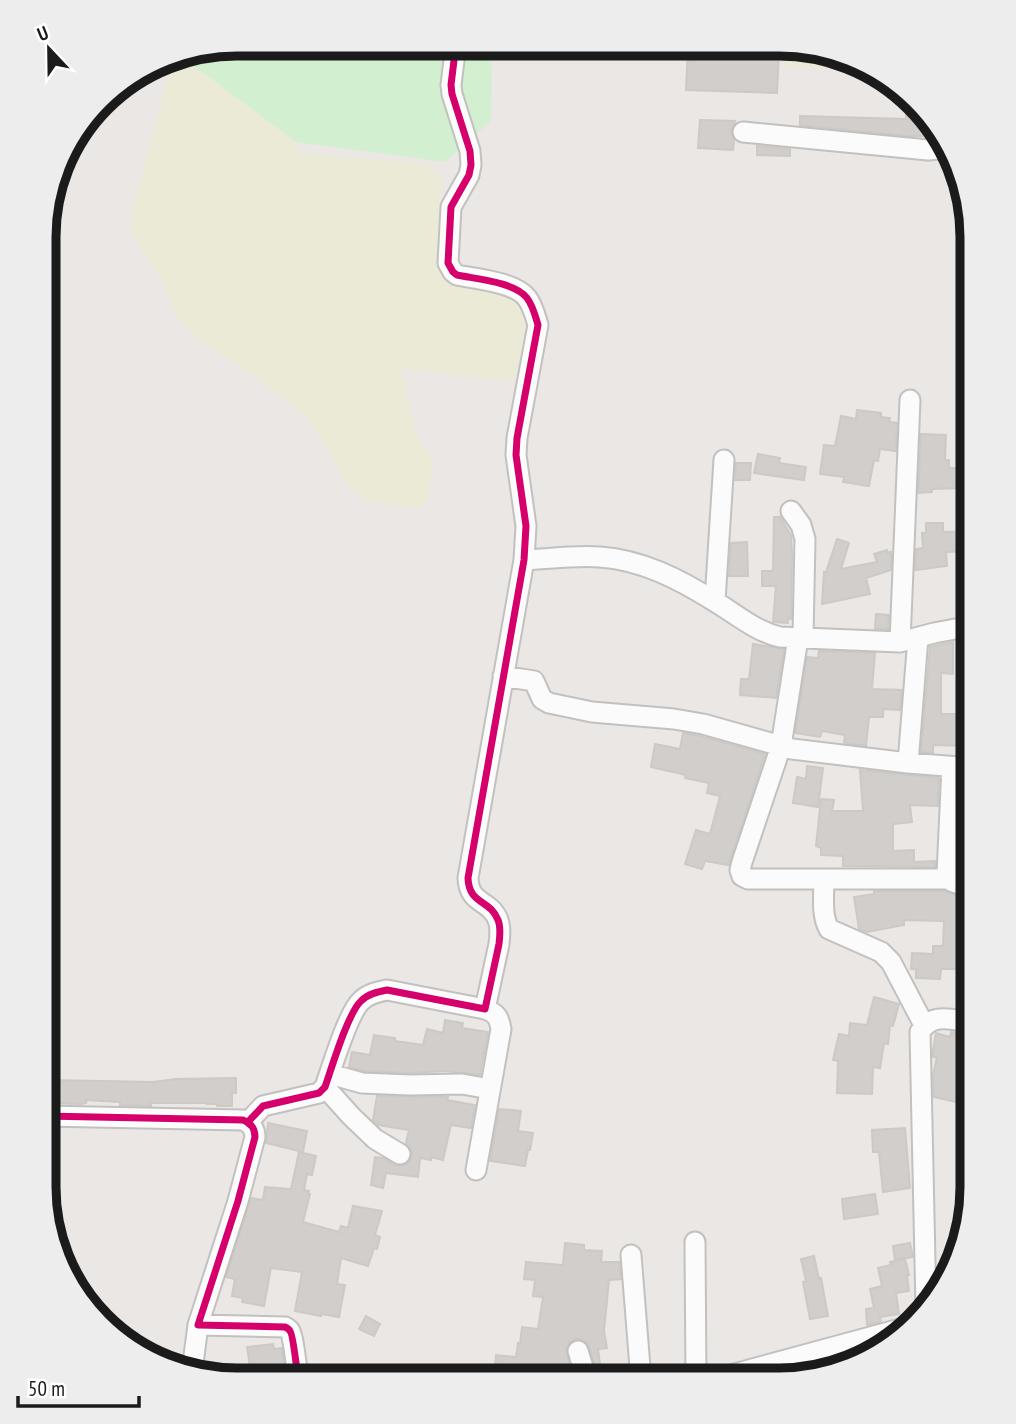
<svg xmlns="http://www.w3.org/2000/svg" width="1016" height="1424" font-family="'PT Sans Narrow',sans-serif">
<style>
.farmland{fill:#ebead7}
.park{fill:#d2f0d0}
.building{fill:#d1cecb;stroke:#cdc9c5;stroke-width:2}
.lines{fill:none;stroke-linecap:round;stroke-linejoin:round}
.minor-casing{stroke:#c2c1c0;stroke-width:23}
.minor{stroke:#fcfbfb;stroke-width:19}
.cycleway-casing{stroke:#fff;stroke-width:11}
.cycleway{stroke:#d6006c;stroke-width:7}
.rim{fill:none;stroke:#1b1b1b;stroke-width:9}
</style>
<rect width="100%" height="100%" fill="#eae7e4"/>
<path class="farmland" d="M 469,44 L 681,45 L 670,57 L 648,60 Z
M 767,45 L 805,45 L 861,69 L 784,67 L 785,51 L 784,46 Z
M 173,57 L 294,84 L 296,142 L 299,153 L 428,164 L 443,179 L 439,198 L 455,264 L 471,274 L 501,278 L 533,315 L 523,378 L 498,380 L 405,369 L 400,361 L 416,435 L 433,459 L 428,499 L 419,508 L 370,502 L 353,491 L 308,418 L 257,378 L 199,340 L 178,319 L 163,281 L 134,238 L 130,221 Z"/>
<path class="park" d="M 237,44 L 492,45 L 491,121 L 445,162 L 296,142 L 178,54 Z"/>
<path class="building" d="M 688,49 L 779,52 L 777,93 L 686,90 Z
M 906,96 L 940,136 L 906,136 L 800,125 L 800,116 L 906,119 Z
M 700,120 L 735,121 L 731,131 L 734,140 L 733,150 L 698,148 Z
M 757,146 L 790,149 L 790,156 L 757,155 Z
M 857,410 L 881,413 L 881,417 L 890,418 L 889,422 L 897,423 L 896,451 L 880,449 L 878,461 L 874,460 L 869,486 L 843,482 L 844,477 L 820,474 L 824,445 L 835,446 L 841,416 L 856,419 Z
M 921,434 L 946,435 L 945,460 L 949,460 L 949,468 L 961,468 L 961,488 L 932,489 L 932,492 L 918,493 Z
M 758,454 L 780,458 L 779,463 L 806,467 L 804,480 L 754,473 Z
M 736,463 L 751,463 L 750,480 L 735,480 Z
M 774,517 L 780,517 L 791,535 L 792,553 L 791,619 L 788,618 L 788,623 L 773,622 L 776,586 L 762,586 L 762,571 L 773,571 Z
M 926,523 L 943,523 L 943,532 L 972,531 L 972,551 L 946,552 L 947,566 L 915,570 L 916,549 L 923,548 L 922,533 L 926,533 Z
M 837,539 L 849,543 L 841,569 L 877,562 L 874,554 L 887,550 L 888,553 L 891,552 L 891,570 L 866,578 L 870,594 L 822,604 L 824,572 L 826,572 Z
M 747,542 L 748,576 L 729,576 L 731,543 Z
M 876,614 L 889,615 L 888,629 L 875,629 Z
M 953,642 L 953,674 L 941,673 L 941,714 L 972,714 L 971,746 L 933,745 L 933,753 L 921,752 L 930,647 Z
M 753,644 L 784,649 L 776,698 L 740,695 L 741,679 L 749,679 Z
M 819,651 L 875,653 L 872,689 L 902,690 L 900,710 L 883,709 L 883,717 L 869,717 L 866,746 L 844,743 L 845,735 L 822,731 L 820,737 L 795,733 L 807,657 L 818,658 Z
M 683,733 L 700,736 L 765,754 L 729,865 L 705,861 L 702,869 L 685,864 L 696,830 L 710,834 L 720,796 L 707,793 L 709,783 L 685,778 L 686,775 L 651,767 L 655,744 L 680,749 Z
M 807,766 L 823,768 L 818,807 L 793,803 L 797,777 L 806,779 Z
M 860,770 L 939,778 L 938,806 L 910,805 L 912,822 L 893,824 L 893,851 L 914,850 L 914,862 L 935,861 L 935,867 L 843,866 L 843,856 L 821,855 L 821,848 L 816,846 L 821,799 L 834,800 L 832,811 L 863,811 Z
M 964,780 L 972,780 L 972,808 L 962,808 Z
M 972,829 L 972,875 L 959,871 L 961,830 Z
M 874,891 L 945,891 L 964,898 L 964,906 L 972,906 L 972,966 L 963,967 L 963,969 L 941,969 L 940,979 L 916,978 L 916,969 L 911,969 L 912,953 L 933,954 L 933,946 L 943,946 L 944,921 L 904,920 L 904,925 L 867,932 L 859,929 L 854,897 L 874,894 Z
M 874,997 L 899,1004 L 893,1026 L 890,1025 L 888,1044 L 884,1043 L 880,1068 L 873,1067 L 872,1094 L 837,1093 L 838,1061 L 833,1060 L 839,1034 L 849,1036 L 850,1023 L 867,1025 Z
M 445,1020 L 463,1023 L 462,1028 L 488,1032 L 480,1075 L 445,1071 L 410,1073 L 364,1071 L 349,1067 L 352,1052 L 370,1055 L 374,1035 L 395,1038 L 395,1041 L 423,1045 L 427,1029 L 443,1033 Z
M 951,1032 L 972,1034 L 972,1102 L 962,1100 L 961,1103 L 934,1097 L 933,1075 L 937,1057 L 933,1057 L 933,1050 L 936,1033 L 950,1037 Z
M 236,1078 L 236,1093 L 232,1093 L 232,1106 L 217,1106 L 217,1104 L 207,1104 L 206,1103 L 151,1103 L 151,1106 L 120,1105 L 120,1102 L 86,1100 L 86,1103 L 81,1104 L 48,1103 L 49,1080 L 153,1082 L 176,1079 Z
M 377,1096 L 448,1097 L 447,1100 L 475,1105 L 471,1128 L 451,1125 L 443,1160 L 431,1157 L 431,1160 L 420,1158 L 418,1177 L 386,1173 L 383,1188 L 371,1185 L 375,1157 L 383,1158 L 394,1165 L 400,1166 L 406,1164 L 410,1161 L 412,1155 L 411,1149 L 406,1143 L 409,1130 L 378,1125 L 373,1120 Z
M 499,1109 L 521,1111 L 518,1131 L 533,1133 L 530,1150 L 528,1150 L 525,1166 L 490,1161 Z
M 268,1123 L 307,1131 L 303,1152 L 266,1143 Z
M 905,1128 L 910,1188 L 883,1192 L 879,1152 L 873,1152 L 872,1130 Z
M 299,1152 L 316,1156 L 312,1175 L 307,1174 L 304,1190 L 309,1191 L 308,1194 L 310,1194 L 303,1222 L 339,1232 L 341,1226 L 348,1228 L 353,1206 L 382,1211 L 375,1235 L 380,1237 L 377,1249 L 374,1248 L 368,1266 L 341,1258 L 337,1284 L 345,1285 L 339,1317 L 322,1314 L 321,1316 L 295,1311 L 302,1272 L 271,1268 L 264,1306 L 242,1302 L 243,1298 L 232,1296 L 235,1279 L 226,1277 L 251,1198 L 263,1200 L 265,1187 L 291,1189 Z
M 875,1194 L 878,1214 L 844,1219 L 842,1199 Z
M 565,1243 L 584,1245 L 584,1250 L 602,1251 L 601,1262 L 619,1262 L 621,1279 L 609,1280 L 604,1331 L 607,1348 L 598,1349 L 602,1380 L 599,1380 L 589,1347 L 586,1342 L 580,1339 L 575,1339 L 570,1342 L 566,1349 L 574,1380 L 566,1380 L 566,1370 L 535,1366 L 534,1380 L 494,1379 L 496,1355 L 516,1357 L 518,1343 L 520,1344 L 522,1327 L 538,1329 L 543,1297 L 533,1296 L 535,1280 L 524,1279 L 526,1262 L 563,1265 Z
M 910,1243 L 913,1257 L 895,1260 L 893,1246 Z
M 814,1256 L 819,1279 L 821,1278 L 828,1316 L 810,1319 L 803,1282 L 806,1281 L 801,1259 Z
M 905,1259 L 909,1275 L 907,1275 L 909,1291 L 896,1293 L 899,1314 L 880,1317 L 881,1322 L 867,1325 L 866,1309 L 874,1308 L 870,1289 L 882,1286 L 878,1268 L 891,1265 L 890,1262 Z
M 366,1316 L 380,1324 L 374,1336 L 359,1329 Z
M 273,1344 L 274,1349 L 282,1348 L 286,1379 L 252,1379 L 247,1347 Z"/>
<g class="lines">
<g class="minor-casing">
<path id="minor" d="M 743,132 L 928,150 L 949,148
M 791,511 L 801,525 L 805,539 L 803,638
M 524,560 C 549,559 575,555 600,557 C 642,560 679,579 714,601 C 736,614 755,631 780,637 L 900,642 L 934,633 L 955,629 L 972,629
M 715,601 L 724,460
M 798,638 L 781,746 L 742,862 L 740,870 L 742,876 L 748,879 L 948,879
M 900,642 L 910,400
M 503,676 L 534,681 L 542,699 L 549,703 L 592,712 L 674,719 L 703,724 L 792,749 L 908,763 L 972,768
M 908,763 L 918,638
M 952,767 L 947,874 C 949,886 962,882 972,888
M 824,879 C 824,895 821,915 829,929 L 881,952 L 891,962 L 924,1025
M 330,1074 L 362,1083 L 410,1085 L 462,1084 L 490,1089
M 325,1087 L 351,1116 L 375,1139 L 400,1154
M 44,1116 L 243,1120 C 251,1123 255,1129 255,1137 L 238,1201 L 198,1325 L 285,1327 C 287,1328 289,1329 290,1331 C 293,1334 297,1371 298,1379
M 248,1122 L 263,1106 L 319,1093 L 325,1087 C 332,1067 348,1013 361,1001 C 368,994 377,992 387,990 L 485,1009 L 499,944 C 500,936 501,927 498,920 C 490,899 469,905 468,878 L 524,560 L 526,526 L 516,455 L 517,438 L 538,325 C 535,315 533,306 527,298 C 515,282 476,279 457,275 L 453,272 L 448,263 L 451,207 L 469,175 L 471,165 L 470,151 L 452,94 L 451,85 L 456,44
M 476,1170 L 501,1029 C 499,1017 496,1013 485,1009
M 695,1242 L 696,1380
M 631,1255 L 641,1380
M 926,1307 L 920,1032 C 932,1012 952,1020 972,1022
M 578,1351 L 587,1380
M 192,1371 L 198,1325
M 712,1380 L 900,1329"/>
</g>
<use href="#minor" class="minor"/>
<g class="cycleway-casing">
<path id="cycleway" d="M 44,1116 L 243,1120 C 251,1123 255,1129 255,1137 L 238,1201 L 198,1325 L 285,1327 C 287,1328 289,1329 290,1331 C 293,1334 297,1371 298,1379
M 248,1122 L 263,1106 L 319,1093 L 325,1087 C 332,1067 348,1013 361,1001 C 368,994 377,992 387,990 L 485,1009 L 499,944 C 500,936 501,927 498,920 C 490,899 469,905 468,878 L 524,560 L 526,526 L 516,455 L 517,438 L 538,325 C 535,315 533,306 527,298 C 515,282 476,279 457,275 L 453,272 L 448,263 L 451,207 L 469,175 L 471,165 L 470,151 L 452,94 L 451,85 L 456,44"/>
</g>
<use href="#cycleway" class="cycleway"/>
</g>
<path d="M0 0H1016V1424H0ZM237 56H779A181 181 0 0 1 960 237V1187A181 181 0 0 1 779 1368H237A181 181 0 0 1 56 1187V237A181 181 0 0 1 237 56Z" fill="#ededed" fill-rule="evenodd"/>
<path class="rim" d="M237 56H779A181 181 0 0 1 960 237V1187A181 181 0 0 1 779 1368H237A181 181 0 0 1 56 1187V237A181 181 0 0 1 237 56Z"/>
<g transform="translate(49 49) rotate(338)" stroke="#ffffff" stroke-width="5" paint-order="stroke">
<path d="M0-5L12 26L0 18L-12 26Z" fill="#1b1b1b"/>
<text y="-10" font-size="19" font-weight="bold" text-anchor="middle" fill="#1b1b1b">U</text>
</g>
<path d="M18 1396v10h121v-10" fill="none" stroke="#1b1b1b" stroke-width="3.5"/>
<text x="28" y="1396" font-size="21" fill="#1b1b1b" stroke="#ffffff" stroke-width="5" paint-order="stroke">50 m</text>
</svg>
